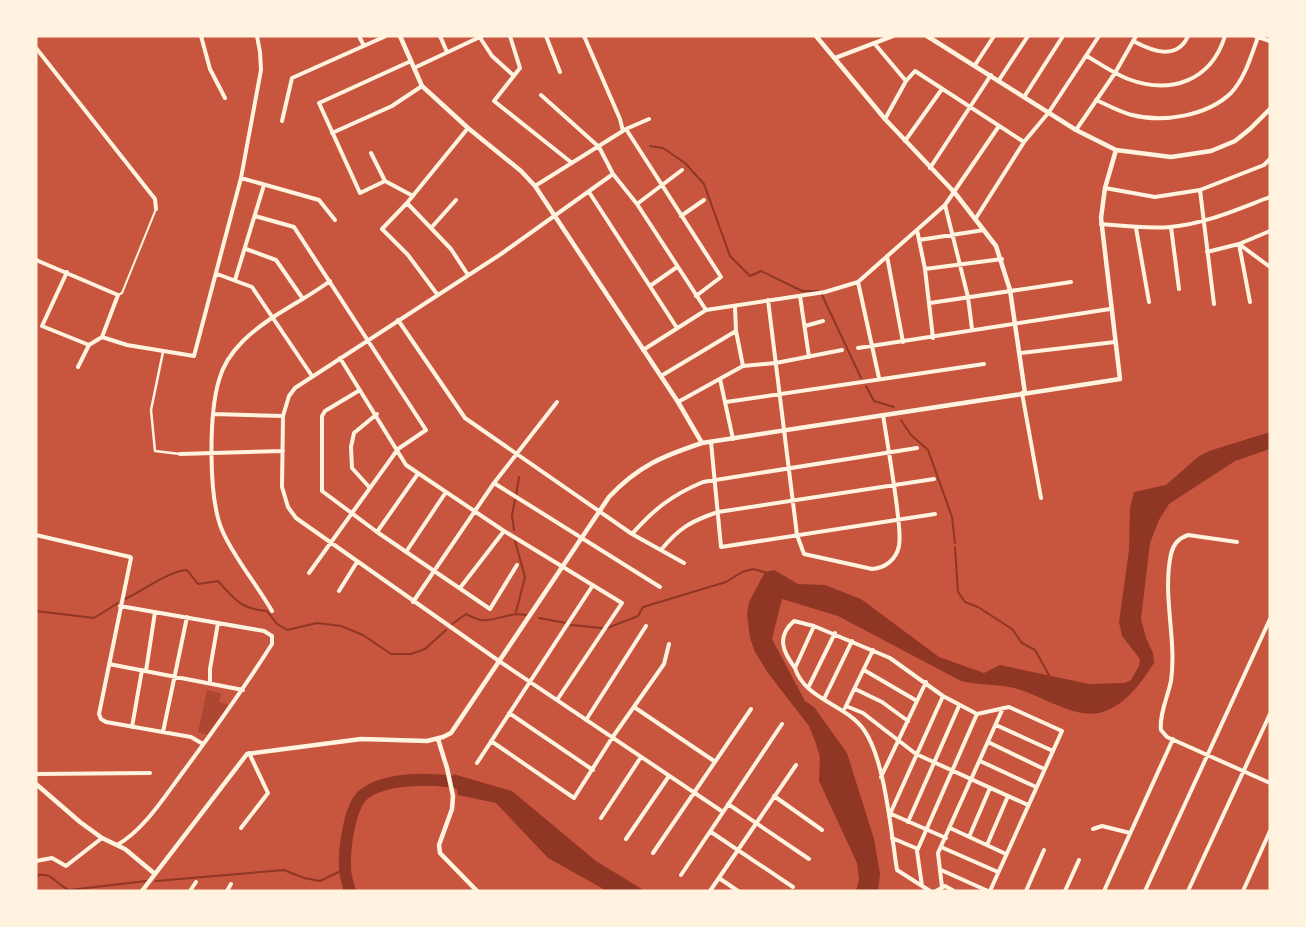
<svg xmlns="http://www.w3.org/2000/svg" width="1306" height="927" font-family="Spectral,serif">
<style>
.green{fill:#ae4732}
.water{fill:#8f3625}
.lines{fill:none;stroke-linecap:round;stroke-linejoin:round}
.stream{stroke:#8f3625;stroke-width:2}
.river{stroke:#8f3625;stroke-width:12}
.service{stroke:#fff3e0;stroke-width:2}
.pedestrian{stroke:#fff3e0;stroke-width:2.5}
.minor{stroke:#fff3e0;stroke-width:4}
.tertiary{stroke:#fff3e0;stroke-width:4.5}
</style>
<rect width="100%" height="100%" fill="#c8553d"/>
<path class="green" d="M 207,690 L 221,693 L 219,702 L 229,705 L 207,735 L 198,732 Z"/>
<path class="water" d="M 1270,432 L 1270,449 L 1235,461 L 1169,504 L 1159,520 L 1150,543 L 1141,619 L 1146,638 L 1153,653 L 1154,663 C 1138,688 1115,719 1082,713 C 1061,709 1041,697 1021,690 C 1000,683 981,686 961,681 L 838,616 L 782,599 L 772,639 L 805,701 L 814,707 L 847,753 L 874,839 L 880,874 L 878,891 L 856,891 L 859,879 L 857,863 L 819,781 L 820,757 L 815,741 L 809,726 L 768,673 L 755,652 L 750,638 L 747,614 L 749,602 L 765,572 L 774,570 L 798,584 L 825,585 L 861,599 L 939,657 L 984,673 L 1000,665 L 1089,684 L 1125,683 L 1131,680 L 1139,666 L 1140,659 L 1122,636 L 1119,622 L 1129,550 L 1130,508 L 1134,492 L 1166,485 L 1198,457 L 1209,451 Z
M 453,774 L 512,791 L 596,861 L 645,891 L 607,891 L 548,858 L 496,803 L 458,795 Z"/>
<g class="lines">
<path class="stream" d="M 650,146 L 663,148 L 685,163 L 704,184 L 730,256 L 750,276 L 761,271 L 802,291 L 819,291
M 822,295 L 861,378
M 866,386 L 874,401 L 894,407
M 901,420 L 911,435 L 928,450 L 952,517 L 955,543
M 516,496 L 519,477
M 514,530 L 512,515 L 515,500
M 515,541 L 525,577 L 516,612
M 955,547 L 958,592 L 965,602 L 978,607 L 1012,629 L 1022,643 L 1035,650 L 1050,677
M 125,599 C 142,591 171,570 187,570 L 198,584 L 218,581 C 235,600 241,609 267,611 L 277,624 L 287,630 L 317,623 L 341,626 L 363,635 L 391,654 L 411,654 L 425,649 L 446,630
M 36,611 L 94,618 L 118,603
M 539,618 L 566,623
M 451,625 L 466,614 C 470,616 476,619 481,620 C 497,622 510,611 526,615
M 571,625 L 602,628
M 607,628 L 638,616 L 643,607 L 726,582 L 742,572 L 753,569 L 767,573
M 36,876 C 51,870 56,885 69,890 L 146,881
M 156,881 L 284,870 L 304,878 L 320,881 L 345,869"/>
<path class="river" d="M 350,891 C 348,884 345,876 345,868 C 344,850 349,808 363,795 C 387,775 443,778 472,786"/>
<path class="service" d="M 118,295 L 122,293 L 156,209"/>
<path class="pedestrian" d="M 163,352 L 151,410 L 155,451 L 180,454"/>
<path class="minor" d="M 201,36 L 210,69 L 225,98
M 359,36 L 364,46
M 440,36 L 447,52
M 479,36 L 492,56 L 513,75
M 510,36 L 520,68 L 494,101 L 572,163
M 546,36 L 560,72
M 584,36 L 620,119 L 623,131
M 1255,36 L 1270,41
M 1133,41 C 1152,51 1177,61 1188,36
M 874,43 L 906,81
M 36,48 L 155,199 L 156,209
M 1087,56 C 1100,64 1113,73 1128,79 C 1171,95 1211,81 1225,36
M 975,65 L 994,36
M 414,68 L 482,36
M 999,80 L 1028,36
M 541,95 L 599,147 L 613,174 L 637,204 L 706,310
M 1024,97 L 1063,36
M 1096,100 C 1108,105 1120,112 1132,115 C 1163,123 1207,116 1231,93 C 1245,78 1251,56 1258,37
M 885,119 L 906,81 L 915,71 L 1024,142
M 282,121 L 292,78 L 386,36
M 626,129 L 721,277 L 696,296
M 1076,130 L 1115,73 L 1136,36
M 332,133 L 392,106 L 422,86
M 905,141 L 942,89
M 371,153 L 385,181 L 360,193 L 319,103 L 411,61
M 930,168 L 991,75
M 613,174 L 501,254 L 295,388 L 289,396 L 283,416 L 282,487 L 288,507 L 296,518 L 499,661 L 723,812
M 241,178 L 319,200 L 335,220
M 385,181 L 413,196
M 535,186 L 626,129 L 649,119
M 1105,188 L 1155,197 L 1200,190 L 1264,165 L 1270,159
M 1200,190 L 1214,304
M 589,192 L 677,328
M 407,203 L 451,249 L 468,275
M 637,204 L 682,170
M 945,205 L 968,297 L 972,329
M 255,216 L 294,227 L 426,430 L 398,449 L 309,573
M 681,216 L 704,200
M 976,218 L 1024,142 L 1049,112 L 1099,36
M 1101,224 C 1124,226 1147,229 1170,227 C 1205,224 1238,209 1270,197
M 1171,227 L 1179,289
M 431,228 L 456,200
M 1136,228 L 1149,302
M 917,230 L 925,269 L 933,338
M 919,240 L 984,230
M 1239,244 L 1250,302
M 1239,244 L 1270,267
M 246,249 L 276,260 L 303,299
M 1207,252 L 1239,244 L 1270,231
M 887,256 L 903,342
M 36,260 L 118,295 L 102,337
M 925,269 L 1002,259
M 67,272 L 42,326 L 89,345
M 217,274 L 252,287 L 312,376
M 235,280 L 264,185
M 858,282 L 879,378
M 650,286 L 677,267
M 437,294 L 408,255 L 382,229 L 407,203 L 468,128
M 800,296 L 809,357
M 768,300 L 797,535 L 804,554 L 872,569 C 885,568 896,560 899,546 C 901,534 898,519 897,507 C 893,476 888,446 883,415
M 930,303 L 1071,282
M 735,307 L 736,331 L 743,366
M 398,320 L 465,418 L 632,534 L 684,563
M 805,326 L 823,321
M 102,337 L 127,345 L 194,356 L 241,178 L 261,70 L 260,52 L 257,36
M 858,348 L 1110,309
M 643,350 L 706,310 L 825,292 L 858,282 L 945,205 L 999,126
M 1021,353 L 1115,342
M 340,358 L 406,465 L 504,531 L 622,603 L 557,700
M 78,367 L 89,345 L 102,337
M 661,376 L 736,331
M 720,379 L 733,439
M 360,390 L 325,411 L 322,416 L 322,491 L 377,532 L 490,609 L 517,565
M 1022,393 L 1041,498
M 678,402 L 743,366 L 776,363 L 842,350
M 726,402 L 984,364
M 214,414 L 283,416
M 711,442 L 721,547 L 935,514
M 180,454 L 283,451
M 494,483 L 660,587
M 370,488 L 352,468 L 351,447 L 354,433 L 377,414
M 377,532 L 417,475
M 632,534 C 654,509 672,495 703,482 L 917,448
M 36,535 L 130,557
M 1237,542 L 1188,535 C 1179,538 1173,545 1171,554 C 1162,596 1177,639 1171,681 C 1168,696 1159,715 1161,730 L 1167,737 L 1270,783
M 661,550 C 679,528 691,521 718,512 L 934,479
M 406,552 L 446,492
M 131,558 L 99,714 L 101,719 L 106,722 L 191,737 L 203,744
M 460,588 L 504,531
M 339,591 L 357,562
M 413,602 L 494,483 L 557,402
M 272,611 C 256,583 234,558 222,530 C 208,497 209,414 219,380 C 223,365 232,352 243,341 C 268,316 302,302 330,281
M 109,664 L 243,690
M 795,668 C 783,652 776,637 794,621 L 814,626
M 864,670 L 917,701
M 146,671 L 155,612
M 210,683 L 210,669 L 218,623
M 808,688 L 835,633
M 855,689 L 882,702 L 908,721
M 824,699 L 852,641
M 846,706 L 863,713 L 916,754 L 1028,805
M 634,707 L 714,761
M 845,708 L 873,650
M 509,713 L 593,770
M 586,720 L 646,626
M 996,725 L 1053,751
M 132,727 L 142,670
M 163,732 L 187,617
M 491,741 L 574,798 L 612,738 L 664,664 L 669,644
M 988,742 L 1044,769
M 980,761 L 1036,787
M 477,763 L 593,585
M 36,774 L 150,773
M 881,777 L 926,682
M 774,796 L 822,830
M 728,804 L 809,859
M 889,813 L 946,838
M 890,814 L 943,696
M 601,818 L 641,757
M 908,822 L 959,706
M 241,828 L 268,793 L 249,753
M 950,828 L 1006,854
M 1093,829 L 1102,826 L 1130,833
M 711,832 L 793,887
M 969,837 L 990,788
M 892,838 L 918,849
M 626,839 L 669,776
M 117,845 C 144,830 165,796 183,772 C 214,730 244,688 272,644 L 272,636 L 264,631 L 120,606
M 987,845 L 1008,796
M 941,847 L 998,872
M 653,853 L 751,709
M 36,861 L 52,858 L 66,866 L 102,838
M 941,870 L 988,891
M 681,875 L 782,724
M 719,878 L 738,891
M 922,886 L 917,851 L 977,714
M 942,887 L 938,853 L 1003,708
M 190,891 L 196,882
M 227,891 L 231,884
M 710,891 L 796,765
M 930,891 L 897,870 C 891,833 885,759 864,730 C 846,704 805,700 795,668 L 814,626 L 890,658 L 943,696 L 977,714 L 1009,707 L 1062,731 L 990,891
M 936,891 L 945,886 L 954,891
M 1026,891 L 1044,850
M 1065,891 L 1079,860
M 1104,891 L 1173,739
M 1145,891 L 1270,619
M 1188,891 L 1270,714
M 1243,891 L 1270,831"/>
<path class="tertiary" d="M 400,36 L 422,86 L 468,128 L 521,171 L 535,186 L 678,402 L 702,443
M 816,36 L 885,119 L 955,193 L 996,246 L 1010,290 L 1025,393
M 927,36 L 1076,130 L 1116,150 L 1171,157 L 1211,151 L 1235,141 L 1250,129 L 1270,109
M 835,58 L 893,36
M 438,739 L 447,768 L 453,796 L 452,809 L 439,845 L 440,853 L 477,891
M 36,784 L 80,822 L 102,838 L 125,849 L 155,874
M 142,891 L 247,754 L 361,739 L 427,741 L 443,737 L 451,733 L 609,497 C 638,466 663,456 702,443 L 1120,379 L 1101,218 L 1105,188 L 1116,150"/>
</g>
<rect width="1306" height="927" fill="none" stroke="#fff3e0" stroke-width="75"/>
</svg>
